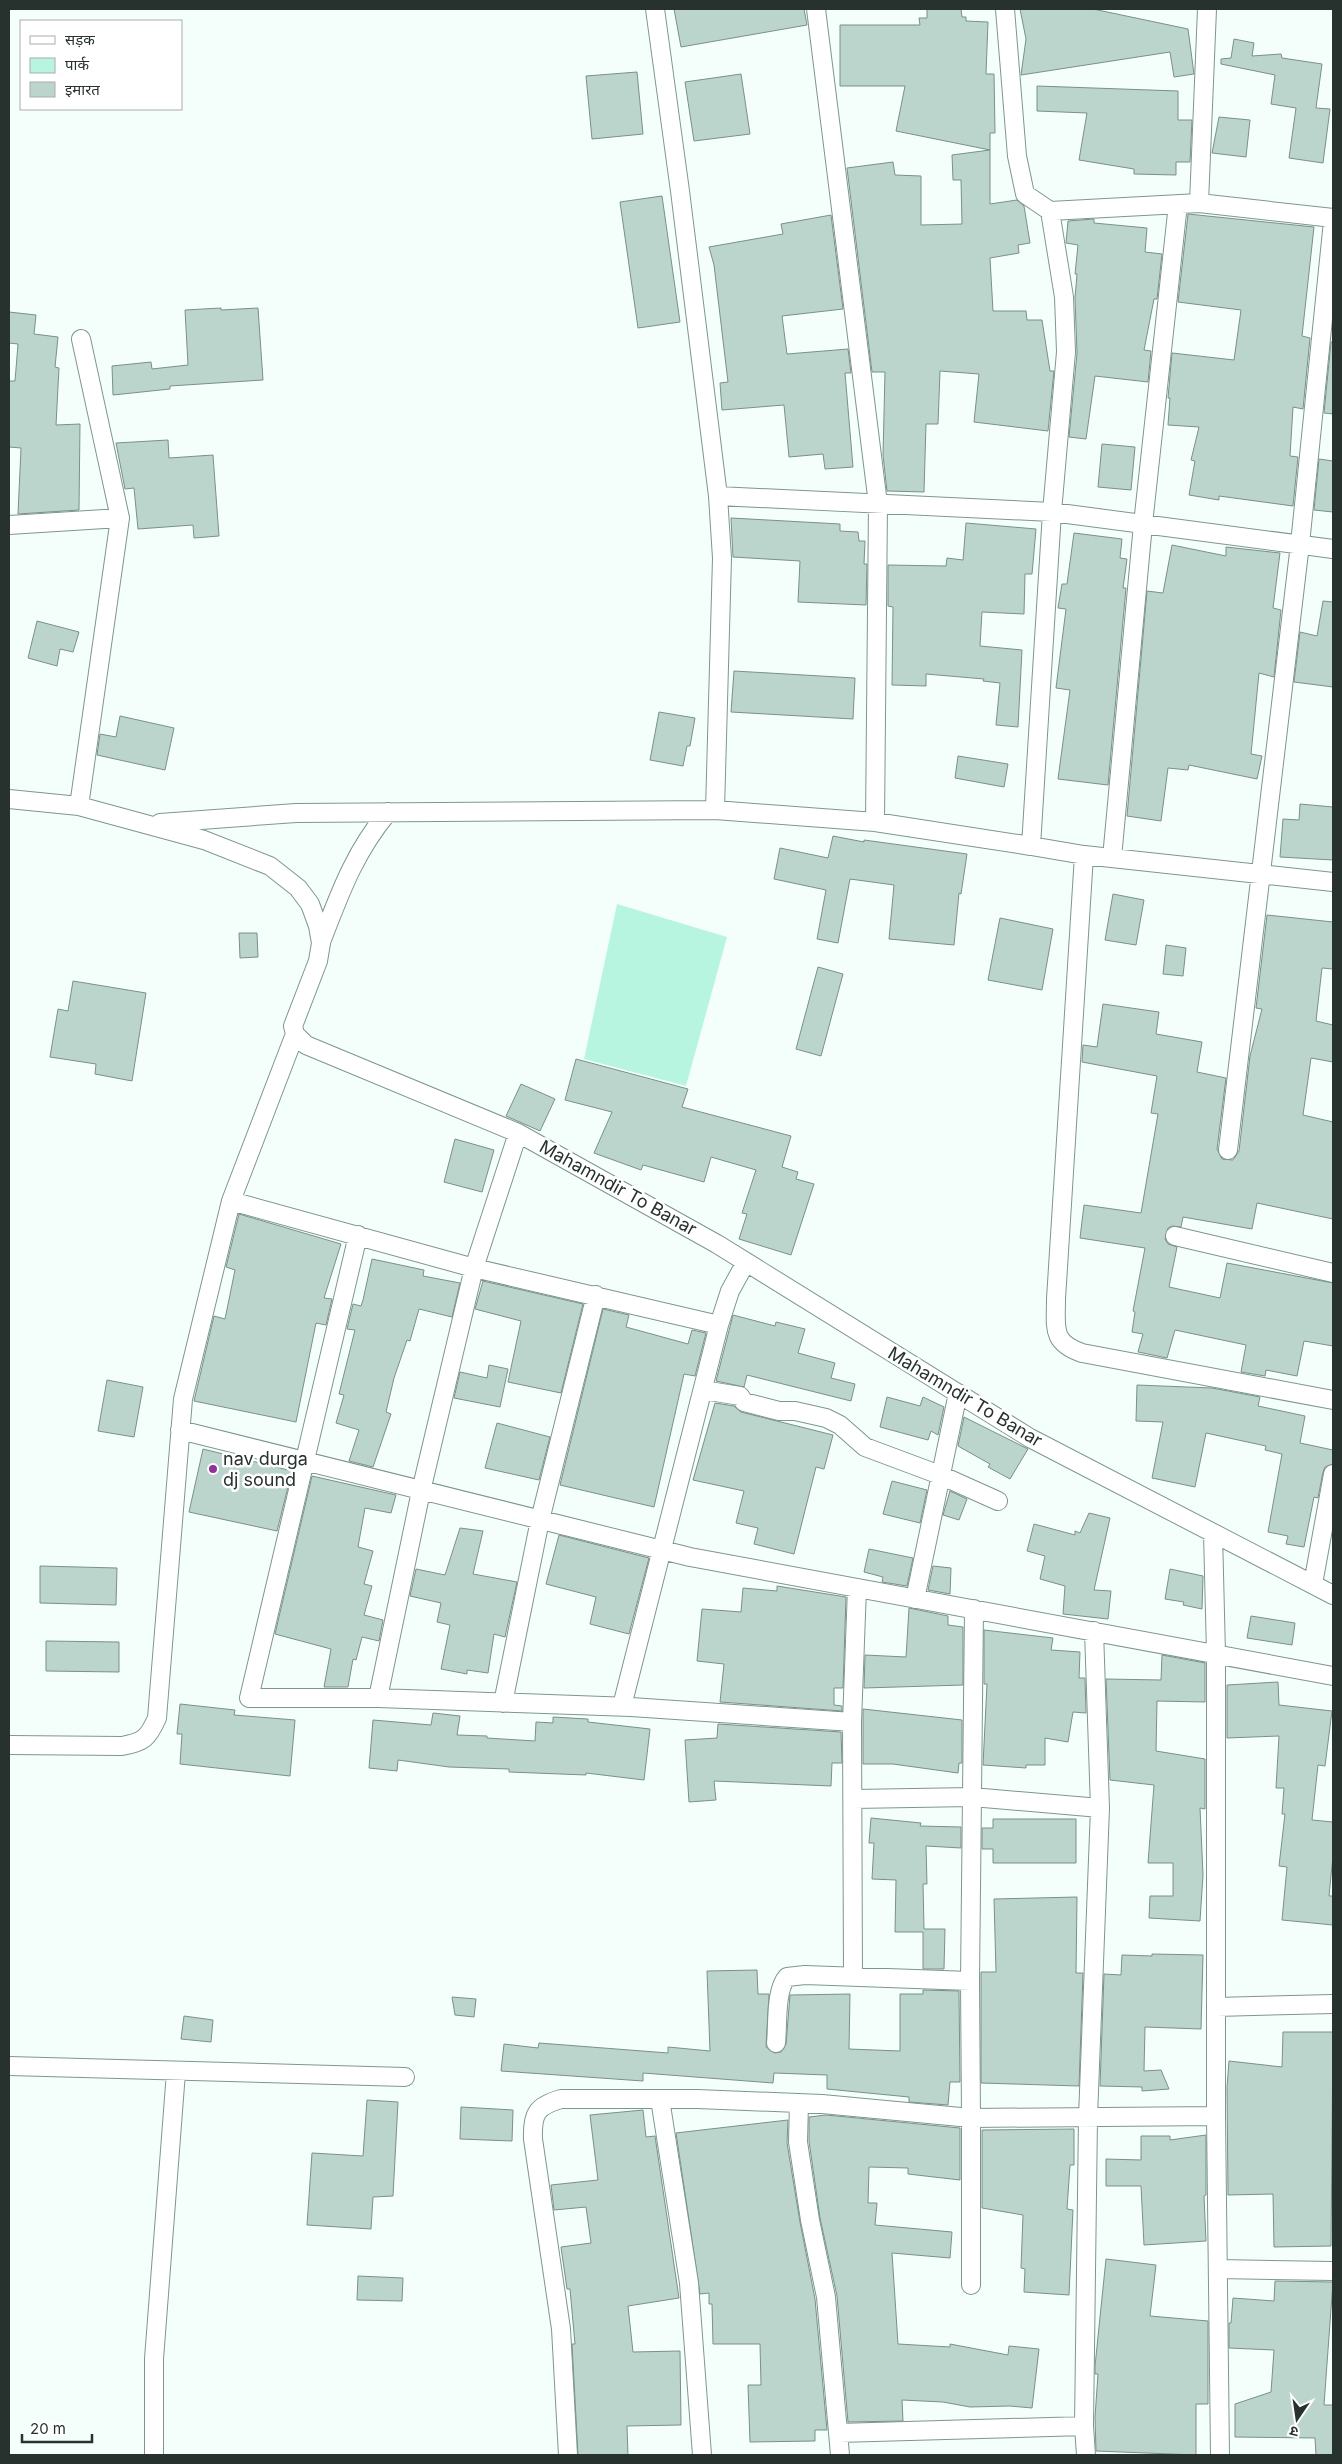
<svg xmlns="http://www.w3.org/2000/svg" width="1342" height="2464" font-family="Inter,'Noto Sans Devanagari',sans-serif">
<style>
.green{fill:#b7f5e1}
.building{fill:#bbd5cc;stroke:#799189}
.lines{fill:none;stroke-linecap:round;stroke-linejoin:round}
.street-casing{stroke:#7e968e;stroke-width:20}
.street{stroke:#fff;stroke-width:18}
.poi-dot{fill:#8f319b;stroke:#fff;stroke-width:2}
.labels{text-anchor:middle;stroke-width:5;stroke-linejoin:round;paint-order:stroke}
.street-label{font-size:18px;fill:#27312e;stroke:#fff}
.poi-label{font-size:18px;fill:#27312e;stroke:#fff;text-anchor:start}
</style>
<rect width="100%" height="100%" fill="#f4fffb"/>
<path class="green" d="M 617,904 L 727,937 L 686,1086 L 584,1059 Z"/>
<path class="building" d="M 674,9 L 804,9 L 807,25 L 681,47 Z
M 927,9 L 961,9 L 962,17 L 966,17 L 966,21 L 988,22 L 986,74 L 994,74 L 995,133 L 990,133 L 990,150 L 896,131 L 905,86 L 840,86 L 840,25 L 920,25 L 919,18 L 927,18 Z
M 1020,9 L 1093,9 L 1188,29 L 1194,74 L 1174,77 L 1170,52 L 1021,75 L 1026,39 Z
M 1234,39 L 1254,43 L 1252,56 L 1281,54 L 1282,58 L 1322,64 L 1316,108 L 1330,109 L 1323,163 L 1289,158 L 1296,108 L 1271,104 L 1275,75 L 1221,64 L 1221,59 L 1231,58 Z
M 637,72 L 643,134 L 592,139 L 586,76 Z
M 741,74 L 750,134 L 694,141 L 685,82 Z
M 1037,86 L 1178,91 L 1178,120 L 1192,120 L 1190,162 L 1176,162 L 1176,175 L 1134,174 L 1134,169 L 1079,160 L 1087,113 L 1037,111 Z
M 1219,117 L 1250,120 L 1246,157 L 1212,153 Z
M 990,150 L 990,204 L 1017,200 L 1024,206 L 1030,243 L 1018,245 L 1019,253 L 990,258 L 993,311 L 1026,311 L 1027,320 L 1042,320 L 1050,371 L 1054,371 L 1048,431 L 974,422 L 979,374 L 940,371 L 938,424 L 926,424 L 924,492 L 887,491 L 883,455 L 885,372 L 872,372 L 847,168 L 893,162 L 895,175 L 921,176 L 921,225 L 962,224 L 961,180 L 953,180 L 952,155 Z
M 662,196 L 680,322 L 638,328 L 620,202 Z
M 1188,214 L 1314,227 L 1302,336 L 1310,338 L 1303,409 L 1293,407 L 1290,456 L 1298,457 L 1293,506 L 1219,496 L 1219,500 L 1189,495 L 1195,461 L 1191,460 L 1199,427 L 1168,425 L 1170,398 L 1168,398 L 1172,353 L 1234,360 L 1241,310 L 1178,302 Z
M 831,215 L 843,309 L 782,316 L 787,354 L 848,349 L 851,373 L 845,373 L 853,467 L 825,469 L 823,454 L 789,457 L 784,405 L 722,410 L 720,383 L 728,382 L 714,265 L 709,247 L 783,234 L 781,224 Z
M 1094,219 L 1094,223 L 1147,228 L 1145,252 L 1162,254 L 1157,299 L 1154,299 L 1144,350 L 1151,351 L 1148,382 L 1095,376 L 1086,439 L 1069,437 L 1077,353 L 1075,298 L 1077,274 L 1075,274 L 1078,245 L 1066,243 L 1068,221 Z
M 221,308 L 221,310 L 258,308 L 263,380 L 170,386 L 170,389 L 113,395 L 112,366 L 151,362 L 152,369 L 188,365 L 185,310 Z
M 9,312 L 36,315 L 34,334 L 58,337 L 55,367 L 59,368 L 56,425 L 80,424 L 79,510 L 18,514 L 21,448 L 9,447 L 9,381 L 15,381 L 18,344 L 9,343 Z
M 1331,342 L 1333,342 L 1333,414 L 1324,413 Z
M 168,440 L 169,458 L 213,455 L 219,536 L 194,538 L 193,525 L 138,529 L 134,488 L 125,489 L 116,443 Z
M 1102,444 L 1135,447 L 1131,490 L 1098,487 Z
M 1319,459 L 1333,461 L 1333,512 L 1314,510 Z
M 731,518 L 840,524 L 840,531 L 858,532 L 859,541 L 865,541 L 864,564 L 867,564 L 866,605 L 798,602 L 800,561 L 733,557 Z
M 966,523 L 1036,529 L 1032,574 L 1025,574 L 1024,614 L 982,612 L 980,646 L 1022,650 L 1018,727 L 996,725 L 1000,683 L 983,681 L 984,679 L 926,674 L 926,686 L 892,685 L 893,607 L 888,606 L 888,565 L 946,566 L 947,558 L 963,560 Z
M 1074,533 L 1122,539 L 1120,558 L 1127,559 L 1123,588 L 1126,588 L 1108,785 L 1058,779 L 1070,690 L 1056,688 L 1066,609 L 1058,608 L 1062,584 L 1067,584 Z
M 1172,545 L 1226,556 L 1226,547 L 1280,553 L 1273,608 L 1281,610 L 1274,677 L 1259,673 L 1251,754 L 1262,756 L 1257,779 L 1189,765 L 1188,770 L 1168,768 L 1161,821 L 1127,816 L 1147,591 L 1163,593 Z
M 1323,601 L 1333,602 L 1333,687 L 1294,682 L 1300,632 L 1317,636 Z
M 37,621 L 79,632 L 73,652 L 60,649 L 57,666 L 28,658 Z
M 734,671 L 855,678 L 853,719 L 731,712 Z
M 659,712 L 695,718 L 690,746 L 687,746 L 683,766 L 650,760 Z
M 120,716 L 174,728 L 165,770 L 97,755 L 100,734 L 116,737 Z
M 958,756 L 1008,764 L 1004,787 L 955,778 Z
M 1300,804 L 1333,807 L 1333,860 L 1280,857 L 1283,819 L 1299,820 Z
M 833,836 L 864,842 L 864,840 L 967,854 L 961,894 L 959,893 L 954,945 L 889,939 L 894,885 L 850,879 L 838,943 L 817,939 L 826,890 L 774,879 L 780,848 L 828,858 Z
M 1113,894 L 1144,900 L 1136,945 L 1105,940 Z
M 1267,915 L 1333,922 L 1333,969 L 1322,968 L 1316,1021 L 1333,1025 L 1333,1062 L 1311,1058 L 1303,1115 L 1333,1122 L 1333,1219 L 1257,1203 L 1252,1229 L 1183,1217 L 1181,1227 L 1172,1226 L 1168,1228 L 1165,1239 L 1168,1244 L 1177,1247 L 1169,1287 L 1220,1298 L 1227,1263 L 1333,1283 L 1333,1346 L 1304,1341 L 1297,1376 L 1266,1370 L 1265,1376 L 1241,1372 L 1246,1345 L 1175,1330 L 1167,1358 L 1138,1352 L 1143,1334 L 1132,1332 L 1135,1312 L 1133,1311 L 1145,1248 L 1080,1238 L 1084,1205 L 1141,1213 L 1158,1114 L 1151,1113 L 1157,1076 L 1082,1062 L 1083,1045 L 1097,1047 L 1103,1004 L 1159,1012 L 1156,1034 L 1202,1042 L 1197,1072 L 1226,1078 L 1217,1149 L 1222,1159 L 1233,1160 L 1239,1151 L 1250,1056 L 1262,1009 L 1256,1008 Z
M 1000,918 L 1053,929 L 1042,990 L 988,980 Z
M 239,933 L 257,933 L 258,957 L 240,958 Z
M 1166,945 L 1186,948 L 1183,976 L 1163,974 Z
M 818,967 L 843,974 L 821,1056 L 796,1049 Z
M 73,981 L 146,993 L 132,1081 L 95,1074 L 96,1064 L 50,1057 L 58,1009 L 68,1011 Z
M 576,1059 L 688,1089 L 682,1107 L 791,1136 L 782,1167 L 798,1172 L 796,1179 L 814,1184 L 791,1255 L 739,1239 L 747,1214 L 742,1213 L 756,1170 L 711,1157 L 704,1182 L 643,1165 L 641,1170 L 594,1153 L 612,1112 L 565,1100 Z
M 521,1084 L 555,1099 L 540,1131 L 506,1116 Z
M 455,1139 L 494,1150 L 482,1192 L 444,1182 Z
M 239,1214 L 341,1244 L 324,1298 L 332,1299 L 326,1325 L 316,1323 L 296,1422 L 194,1401 L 214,1316 L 225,1319 L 235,1270 L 226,1267 Z
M 372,1259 L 424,1270 L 423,1276 L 460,1283 L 452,1317 L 419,1309 L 410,1341 L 407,1340 L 394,1378 L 386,1412 L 391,1414 L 373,1467 L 349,1461 L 359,1430 L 336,1423 L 344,1395 L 339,1394 L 355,1330 L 347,1329 L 353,1304 L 361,1306 L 363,1300 Z
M 483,1281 L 583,1304 L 561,1393 L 508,1382 L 521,1321 L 475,1309 Z
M 603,1309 L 629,1315 L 626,1327 L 688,1344 L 692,1330 L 706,1333 L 695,1376 L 684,1374 L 654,1507 L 560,1485 Z
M 733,1315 L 775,1326 L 776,1322 L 805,1329 L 798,1353 L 835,1363 L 831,1378 L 855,1384 L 851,1401 L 747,1375 L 744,1387 L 716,1381 Z
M 489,1365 L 508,1369 L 500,1407 L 454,1398 L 460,1372 L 487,1378 Z
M 107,1380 L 143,1387 L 134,1437 L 98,1431 Z
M 1137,1385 L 1212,1388 L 1260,1397 L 1258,1406 L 1305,1416 L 1300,1443 L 1333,1450 L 1333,1464 L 1325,1467 L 1323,1472 L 1318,1498 L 1314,1497 L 1304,1547 L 1286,1544 L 1288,1536 L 1268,1532 L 1282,1454 L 1265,1450 L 1266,1446 L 1206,1433 L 1195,1487 L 1152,1478 L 1163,1422 L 1136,1421 Z
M 887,1397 L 920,1406 L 923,1397 L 944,1407 L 938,1435 L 931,1431 L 928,1440 L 880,1427 Z
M 715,1403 L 734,1406 L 741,1412 L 833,1435 L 824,1469 L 816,1467 L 794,1554 L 754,1544 L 758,1528 L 736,1523 L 744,1491 L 693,1480 Z
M 964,1417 L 1028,1449 L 1010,1479 L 988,1467 L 990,1464 L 958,1446 Z
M 497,1423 L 550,1437 L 539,1480 L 485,1468 Z
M 203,1449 L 292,1471 L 277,1531 L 189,1512 Z
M 312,1476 L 396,1495 L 391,1513 L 365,1508 L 358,1547 L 373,1551 L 364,1584 L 372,1586 L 364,1615 L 383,1620 L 379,1641 L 362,1637 L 356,1660 L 353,1659 L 348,1687 L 324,1687 L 331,1649 L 275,1634 Z
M 892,1481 L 927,1490 L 920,1523 L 883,1514 Z
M 950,1491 L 967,1499 L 959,1520 L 943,1515 Z
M 1089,1513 L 1110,1518 L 1094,1590 L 1111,1591 L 1108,1619 L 1063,1614 L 1065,1586 L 1040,1579 L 1045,1556 L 1027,1551 L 1034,1524 L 1075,1535 L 1075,1531 L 1080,1533 Z
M 460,1528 L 483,1531 L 473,1574 L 517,1582 L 505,1637 L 494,1634 L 488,1673 L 467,1670 L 467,1674 L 441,1669 L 450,1625 L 437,1622 L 441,1603 L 410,1596 L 416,1569 L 445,1575 Z
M 559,1535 L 649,1558 L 629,1634 L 590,1624 L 596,1597 L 546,1584 Z
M 869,1549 L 913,1558 L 907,1586 L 882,1582 L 883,1577 L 864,1572 Z
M 40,1566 L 117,1568 L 116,1605 L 40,1603 Z
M 933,1566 L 951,1568 L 950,1594 L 928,1590 Z
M 1170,1569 L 1203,1576 L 1202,1609 L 1183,1605 L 1184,1602 L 1165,1599 Z
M 777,1586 L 846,1597 L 843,1688 L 834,1688 L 834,1705 L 842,1706 L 842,1711 L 720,1702 L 724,1664 L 697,1661 L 702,1609 L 741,1612 L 743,1588 L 777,1591 Z
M 909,1608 L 948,1616 L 948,1625 L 963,1627 L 963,1685 L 864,1688 L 865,1655 L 906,1657 Z
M 1251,1616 L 1295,1623 L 1292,1645 L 1247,1638 Z
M 984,1630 L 1053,1638 L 1051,1650 L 1080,1652 L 1079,1678 L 1085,1678 L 1086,1713 L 1073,1712 L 1068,1742 L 1045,1738 L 1045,1765 L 1026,1765 L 1026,1768 L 983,1765 L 987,1684 L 984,1684 Z
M 46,1641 L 119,1642 L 119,1672 L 46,1671 Z
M 1162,1655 L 1205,1663 L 1205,1702 L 1157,1701 L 1156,1751 L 1205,1759 L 1205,1809 L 1200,1808 L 1203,1875 L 1200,1921 L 1149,1918 L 1150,1896 L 1173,1896 L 1173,1863 L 1148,1863 L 1154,1785 L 1110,1780 L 1106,1679 L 1161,1680 Z
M 1278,1682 L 1279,1705 L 1332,1711 L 1325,1766 L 1318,1765 L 1312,1820 L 1333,1822 L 1333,1856 L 1329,1896 L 1333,1896 L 1333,1925 L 1282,1920 L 1287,1867 L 1279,1866 L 1285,1814 L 1282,1814 L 1284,1788 L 1276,1788 L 1279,1736 L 1227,1738 L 1227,1685 Z
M 180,1704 L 235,1710 L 234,1715 L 295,1720 L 290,1776 L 180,1764 L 182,1734 L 177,1734 Z
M 863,1709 L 962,1720 L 962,1763 L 959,1763 L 958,1773 L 893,1764 L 863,1764 Z
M 433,1713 L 460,1716 L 457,1735 L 487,1736 L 487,1738 L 535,1741 L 536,1722 L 553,1723 L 553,1717 L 588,1719 L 588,1722 L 650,1729 L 644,1780 L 586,1773 L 586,1775 L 509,1772 L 509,1769 L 449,1767 L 398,1760 L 397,1771 L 369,1768 L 373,1720 L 431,1725 Z
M 718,1724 L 841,1732 L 842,1763 L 832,1763 L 831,1786 L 714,1781 L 716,1800 L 689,1802 L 685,1740 L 717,1738 Z
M 871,1818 L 921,1823 L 920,1826 L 961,1827 L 961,1848 L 926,1846 L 927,1884 L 923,1884 L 924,1929 L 945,1929 L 944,1969 L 923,1969 L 923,1932 L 895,1932 L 896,1880 L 872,1879 L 874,1843 L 869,1843 Z
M 993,1819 L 1076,1819 L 1076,1863 L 993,1863 L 993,1849 L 982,1849 L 982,1828 L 993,1828 Z
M 1077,1897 L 1076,1973 L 1083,1973 L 1079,2086 L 981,2083 L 981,1972 L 996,1972 L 994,1899 Z
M 1152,1954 L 1203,1955 L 1201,2029 L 1145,2027 L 1144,2071 L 1161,2070 L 1169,2089 L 1142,2091 L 1142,2087 L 1100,2086 L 1104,1974 L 1121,1975 L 1122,1955 L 1152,1956 Z
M 757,1970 L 758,1994 L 769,1994 L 766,2047 L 775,2053 L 781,2052 L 786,2044 L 790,1995 L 850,1994 L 849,2049 L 900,2051 L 900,1994 L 923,1994 L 923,1990 L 959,1991 L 960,2082 L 950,2082 L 948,2105 L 909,2102 L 909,2097 L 827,2089 L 827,2075 L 774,2073 L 773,2083 L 643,2073 L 643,2081 L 501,2071 L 504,2044 L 538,2048 L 539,2043 L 668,2053 L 668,2047 L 710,2051 L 707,1971 Z
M 452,1997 L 476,1999 L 474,2017 L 455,2015 Z
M 184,2016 L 213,2020 L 211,2042 L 181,2039 Z
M 1283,2032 L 1333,2032 L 1331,2246 L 1274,2247 L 1273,2194 L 1228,2195 L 1227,2087 L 1229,2061 L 1282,2067 Z
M 367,2100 L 398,2102 L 393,2196 L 373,2197 L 371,2229 L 307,2225 L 312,2153 L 363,2156 Z
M 461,2107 L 513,2110 L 512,2141 L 460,2139 Z
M 643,2110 L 646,2137 L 655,2136 L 679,2298 L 628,2306 L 633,2352 L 680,2351 L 681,2425 L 627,2426 L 628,2455 L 578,2455 L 572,2344 L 575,2344 L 570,2289 L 567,2289 L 561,2247 L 591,2243 L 586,2207 L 554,2210 L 551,2185 L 598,2180 L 590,2115 Z
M 826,2115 L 960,2128 L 960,2180 L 908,2174 L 908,2168 L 869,2167 L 868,2203 L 877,2203 L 875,2225 L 952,2232 L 950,2258 L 892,2253 L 898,2344 L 950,2347 L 950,2344 L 1008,2355 L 1009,2346 L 1039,2349 L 1032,2408 L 1010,2406 L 970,2407 L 943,2402 L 902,2400 L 903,2421 L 848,2422 L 837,2296 L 820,2218 L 809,2141 L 809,2117 Z
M 788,2120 L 787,2143 L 800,2222 L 815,2299 L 827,2430 L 815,2430 L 815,2441 L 750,2442 L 748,2385 L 761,2385 L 760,2344 L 713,2344 L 712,2304 L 709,2304 L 709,2293 L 700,2294 L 676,2133 Z
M 1074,2129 L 1074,2165 L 1070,2165 L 1067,2209 L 1073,2210 L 1069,2295 L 1024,2292 L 1025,2269 L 1021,2268 L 1023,2215 L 982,2208 L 982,2130 Z
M 1206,2135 L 1206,2195 L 1204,2196 L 1206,2241 L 1144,2245 L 1141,2186 L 1106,2186 L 1106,2159 L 1141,2160 L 1141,2136 L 1170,2136 L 1170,2140 Z
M 1106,2259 L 1156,2265 L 1150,2316 L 1208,2321 L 1208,2404 L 1196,2404 L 1196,2455 L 1096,2451 L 1095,2417 L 1098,2374 L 1095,2374 L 1095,2366 Z
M 358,2276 L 403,2278 L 402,2301 L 357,2300 Z
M 1275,2281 L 1333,2282 L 1324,2405 L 1333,2405 L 1333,2455 L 1316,2455 L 1315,2438 L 1235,2437 L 1235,2404 L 1271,2392 L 1274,2350 L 1229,2348 L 1229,2323 L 1231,2323 L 1233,2298 L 1274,2301 Z"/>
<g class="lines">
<g class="street-casing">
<path id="street" d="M 655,9 L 680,191 L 718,496 L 722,558 L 715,810
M 816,9 L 878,504 L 875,822
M 1005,9 L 1017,156 L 1025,194 L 1050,211
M 1199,203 L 1207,9
M 1333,218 L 1199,203 L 1050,211 L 1064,297 L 1066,352 L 1052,512 L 1031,846 L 1084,855 L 1333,882
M 81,339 L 120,518
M 718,496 L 1052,512 L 1333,549
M 9,525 L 120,518 L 79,806
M 9,799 L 79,806 L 204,840 L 270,866 L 298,888 L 310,904 L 318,926 L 321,943 L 318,961 L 293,1026 L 295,1034 L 306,1045 L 518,1133 L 717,1244 L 1030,1438 L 1333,1595
M 160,823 L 296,813 L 715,810 L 875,822 L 1031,846
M 1084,855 L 1056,1299 C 1056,1328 1051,1342 1082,1353 L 1333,1400
M 1112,858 L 1143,524 L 1178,204
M 321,942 C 340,893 354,853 388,812
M 518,1133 L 474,1268 L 421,1491 L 378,1698 L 631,1707 L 852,1722 L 853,1976
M 1228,1150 L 1300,544 L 1333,221
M 231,1201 L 474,1268 L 719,1325 L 730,1291 L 746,1262
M 358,1235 L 249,1698 L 378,1698
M 1175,1236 L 1333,1273
M 703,1390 L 740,1396 L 744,1402 L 779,1411 L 795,1411 L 826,1418 L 840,1425 L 865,1447 L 940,1475 L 998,1501
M 180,1430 L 690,1557 L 1333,1676
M 1213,1533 L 1216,1654 L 1216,2116
M 1313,1584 L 1333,1474
M 915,1599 L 958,1393
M 503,1703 L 540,1520 L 596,1295
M 622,1706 L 719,1325
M 852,1722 L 857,1588
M 9,1745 L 122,1746 C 144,1742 148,1738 157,1718 L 183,1399 L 231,1201 L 295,1034
M 853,1799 L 972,1797 L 1100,1808
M 970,1981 L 974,1609
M 1216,2007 L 1333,2004
M 9,2066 L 405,2077
M 660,2099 L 689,2283 L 702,2455
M 799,2103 L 798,2142 L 810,2220 L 826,2297 L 840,2455
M 1219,2269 L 1333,2271
M 971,2285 L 971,2118 L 1216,2116 L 1220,2455
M 838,2433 L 1084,2426
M 154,2455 L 154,2359 L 176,2072
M 568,2455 L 561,2329 L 533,2139 C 532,2113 537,2106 561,2099 L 697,2099 L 822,2104 L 971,2118 L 970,1981 L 805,1975 L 787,1977 C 775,1990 778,2026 776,2043
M 1086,2455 L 1084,2426 L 1088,2117 L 1100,1808 L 1094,1631"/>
</g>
<use href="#street" class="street"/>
</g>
<circle class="poi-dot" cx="213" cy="1469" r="5"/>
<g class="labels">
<g class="street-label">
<text transform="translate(618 1188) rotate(29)" y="6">Mahamndir To Banar</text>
<text transform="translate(965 1397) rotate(31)" y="6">Mahamndir To Banar</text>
</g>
<g class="poi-label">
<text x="223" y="1465">nav durga<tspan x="223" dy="21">dj sound</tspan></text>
</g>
</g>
<rect width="1342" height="2464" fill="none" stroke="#27312e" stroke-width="20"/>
<rect x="20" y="20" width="162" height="90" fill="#ffffff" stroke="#a9adab"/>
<rect x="30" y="36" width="25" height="8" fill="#ffffff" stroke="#a9adab"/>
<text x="65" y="45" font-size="15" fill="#27312e">सड़क</text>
<rect x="30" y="58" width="25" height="15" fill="#b7f5e1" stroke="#a9adab"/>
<text x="65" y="70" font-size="15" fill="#27312e">पार्क</text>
<rect x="30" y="82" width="25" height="15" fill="#bbd5cc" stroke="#a9adab"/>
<text x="65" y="95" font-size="15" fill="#27312e">इमारत</text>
<g transform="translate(1297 2419) rotate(193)" stroke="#ffffff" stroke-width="4" paint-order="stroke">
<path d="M0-4L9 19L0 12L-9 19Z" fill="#27312e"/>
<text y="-8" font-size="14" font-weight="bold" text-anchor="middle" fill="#27312e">उ</text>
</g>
<path d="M22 2434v8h70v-8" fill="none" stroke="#27312e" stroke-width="2.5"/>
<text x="30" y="2434" font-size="15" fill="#27312e" stroke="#ffffff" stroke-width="4" paint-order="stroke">20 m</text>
</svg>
